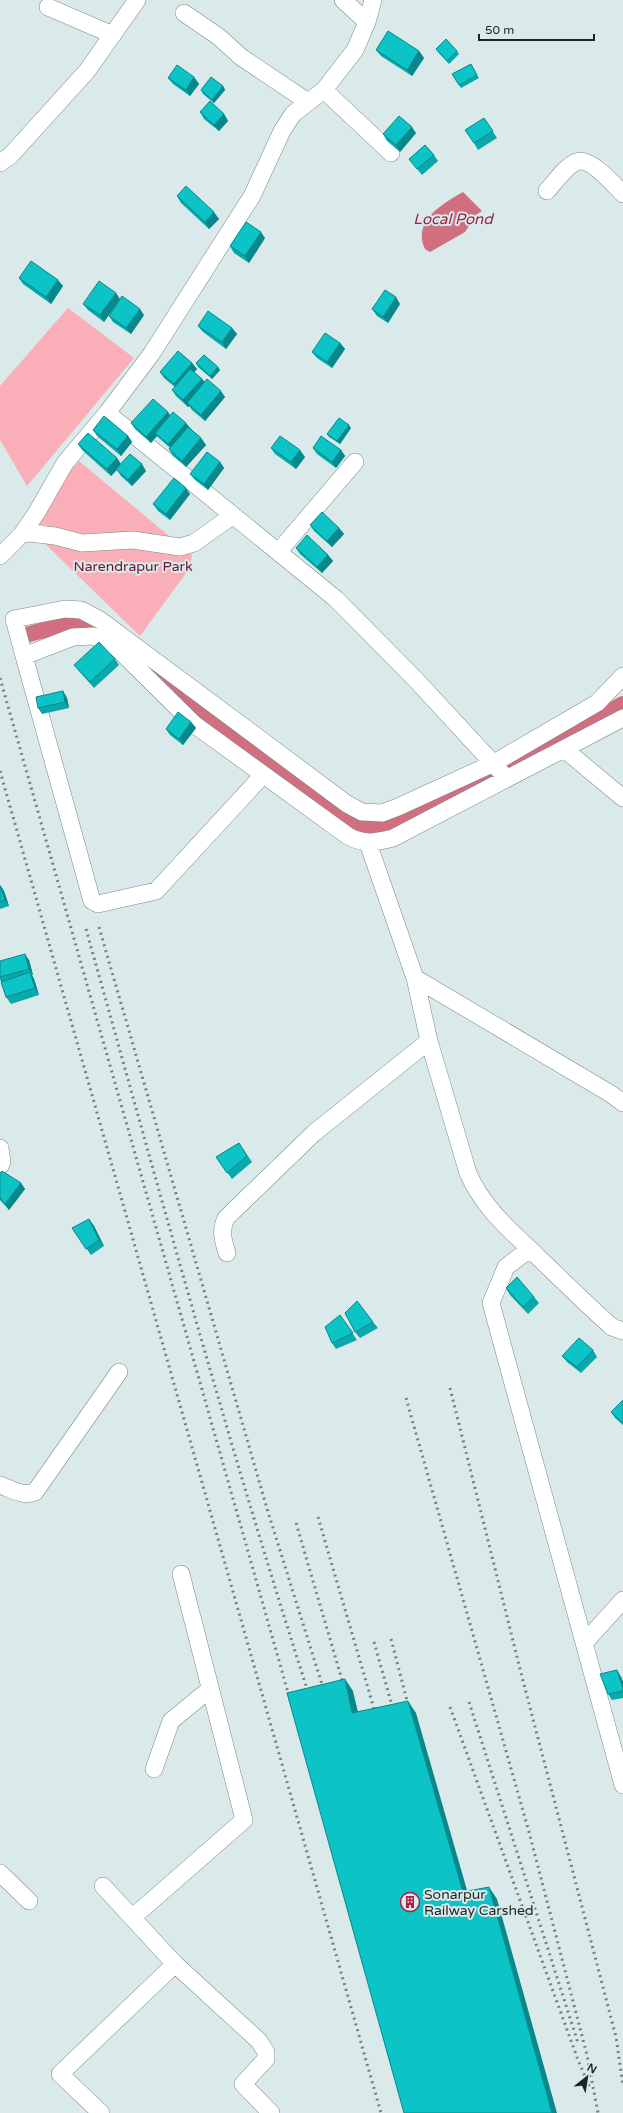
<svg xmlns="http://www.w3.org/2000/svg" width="623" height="2113" font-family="'Varela Round',sans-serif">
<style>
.green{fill:#faaeb8}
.water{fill:#d16e7f}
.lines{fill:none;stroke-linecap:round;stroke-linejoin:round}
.canal{stroke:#d16e7f;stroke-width:16}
.street-casing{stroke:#7c8989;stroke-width:18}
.street{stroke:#fff;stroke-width:17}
.rail{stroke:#768080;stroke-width:3;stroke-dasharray:2 4;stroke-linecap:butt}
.wall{fill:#0aa8aa}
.shaded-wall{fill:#08888b}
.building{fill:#0cc3c6;stroke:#08888b}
.labels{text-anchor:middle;stroke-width:4;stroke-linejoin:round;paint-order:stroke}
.park-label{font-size:14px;fill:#6f142e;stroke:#dae9e9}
.poi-label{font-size:14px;fill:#1e2323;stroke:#dae9e9;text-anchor:start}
.water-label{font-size:15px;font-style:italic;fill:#9a2343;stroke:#dae9e9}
</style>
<rect width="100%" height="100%" fill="#dae9e9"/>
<path class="green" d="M 68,308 L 134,358 L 27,486 L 0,440 L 0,386 Z
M 79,461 L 192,555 L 189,569 L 140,636 L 34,533 L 61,481 Z"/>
<path class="water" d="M 463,192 L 482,211 L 476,215 L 465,232 L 430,252 L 425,249 C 412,221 442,204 463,192 Z"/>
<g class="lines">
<path class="canal" d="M 19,637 C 57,627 79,614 114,638
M 148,665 L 212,719 L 348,817 L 366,828 L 383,830 L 502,773 L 623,704"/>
<g class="street-casing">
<path id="street" d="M 343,0 L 367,22
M 48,7 L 113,35
M 184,13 L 219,37 L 241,57 L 308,102
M 324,90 L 391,153
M 0,163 L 10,156 L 87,71 L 137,0
M 547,191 C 555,182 565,167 576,162 C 590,156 614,185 623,194
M 107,413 L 336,599 L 417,681 L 501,772
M 22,534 L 29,533 L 55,536 L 82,543 L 133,540 L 180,547 L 194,543 L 232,516
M 279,551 L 355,462
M 0,556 L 22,534 L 37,512 L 65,463 L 107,413 L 152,353 L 252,196 L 282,131 L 293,114 L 324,90 L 355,50 L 367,22 L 373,0
M 24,656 L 14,619 L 65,609 L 81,610 L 100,620 L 347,804 L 362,812 L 382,813 L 398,807 L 494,763 L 597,703 L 623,676
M 564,749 L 623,798
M 263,775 L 156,891 L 98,904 L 92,901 L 24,656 L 73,637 L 93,636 L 117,648 L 195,725 L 348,836 C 364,845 376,842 393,838 L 623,718
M 368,843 L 415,978 L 429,1041 L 468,1173 C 483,1208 511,1231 538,1257 C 563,1281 587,1305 612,1327 L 623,1331
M 415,978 L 611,1094 L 623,1103
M 0,1148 L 2,1162 L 0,1166
M 530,1249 L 506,1267 L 491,1303 L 623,1785
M 227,1253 C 223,1240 220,1231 226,1218 L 314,1133 L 429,1041
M 0,1485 C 11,1489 24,1497 35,1492 L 119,1372
M 585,1642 L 623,1600
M 154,1769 L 171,1721 L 210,1689
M 0,1873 L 29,1901
M 103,1886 L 175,1964 L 259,2041 L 266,2052 L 266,2059 L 243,2084 L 271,2113
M 133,1917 L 244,1820 L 181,1574
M 101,2113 L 60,2074 L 175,1964"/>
</g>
<use href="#street" class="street"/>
<path class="rail" d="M 0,678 L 291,1703
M 0,771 L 381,2113
M 99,927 L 268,1512 L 325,1694
M 86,929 C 158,1186 228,1444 310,1698
M 450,1388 L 521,1673 L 616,2037 L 623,2086
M 406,1398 L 529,1832 L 587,2055 L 598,2113
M 318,1517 L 377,1719
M 296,1523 L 345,1690
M 391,1639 L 410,1712
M 374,1642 L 395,1716
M 469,1702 L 578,2043
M 450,1707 L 578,2060 L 590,2088"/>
</g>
<path class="wall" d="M 436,49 L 457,51 L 459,54 L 449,64 L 438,52 Z
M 376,50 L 419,51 L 424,58 L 412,76 L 381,56 Z
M 473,68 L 479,78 L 461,88 L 459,85 Z
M 194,77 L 199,84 L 190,96 L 173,84 L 168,78 Z
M 223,86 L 225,90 L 214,103 L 203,94 L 201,90 Z
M 200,112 L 224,114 L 228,121 L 219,131 L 204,119 Z
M 488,124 L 497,138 L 478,150 L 474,143 Z
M 416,133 L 400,152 L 387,141 L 383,134 Z
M 434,155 L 438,161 L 422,175 L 409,159 Z
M 177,196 L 219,219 L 209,229 L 181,203 Z
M 265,238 L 249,263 L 234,253 L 230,246 Z
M 19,278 L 63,286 L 51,304 L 23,284 Z
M 120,299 L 104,322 L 88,310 L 83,304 Z
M 400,304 L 388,323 L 377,316 L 372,309 Z
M 144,315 L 131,334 L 113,322 L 109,316 Z
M 198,326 L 232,328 L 237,334 L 226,349 L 203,332 Z
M 340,343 L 345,349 L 332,368 L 317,358 L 312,352 Z
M 192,363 L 197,369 L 194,372 L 205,382 L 225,397 L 205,421 L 192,410 L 189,406 L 188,407 L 176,396 L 172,390 L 175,387 L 164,378 L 160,372 Z
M 196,363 L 218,367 L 220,370 L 212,379 L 198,367 Z
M 168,412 L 170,415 L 191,429 L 201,438 L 206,445 L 186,467 L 173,456 L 169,449 L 170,448 L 160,439 L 157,436 L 151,443 L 135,429 L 131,423 Z
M 351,428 L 340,444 L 329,437 L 327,434 Z
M 93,430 L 128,436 L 132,442 L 121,456 L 97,436 Z
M 78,444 L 117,458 L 121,464 L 146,471 L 132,486 L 121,476 L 117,470 L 111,476 L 82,450 Z
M 271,448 L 305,457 L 296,469 L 275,454 Z
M 313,448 L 341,450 L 345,456 L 336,468 L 317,454 Z
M 220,462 L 224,468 L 208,490 L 195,480 L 190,474 Z
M 190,494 L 170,520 L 158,511 L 153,504 Z
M 310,525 L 339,528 L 344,534 L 332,547 L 314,531 Z
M 296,548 L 328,555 L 333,561 L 322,573 L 300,554 Z
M 115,659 L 119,665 L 94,688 L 79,671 L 74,665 Z
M 63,691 L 67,698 L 69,708 L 42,714 L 38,708 Z
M 191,722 L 196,728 L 183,745 L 170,735 L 166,729 Z
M 0,885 L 4,891 L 9,906 L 0,909 Z
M 29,960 L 33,975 L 32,975 L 34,979 L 39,995 L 11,1004 L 6,997 L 1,981 L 0,980 L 0,961 Z
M 239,1143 L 252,1162 L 232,1179 L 216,1157 Z
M 0,1173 L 21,1183 L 25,1189 L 9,1210 L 0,1200 Z
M 89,1219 L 94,1226 L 104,1246 L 91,1255 L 72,1228 Z
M 506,1288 L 534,1297 L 539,1303 L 528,1314 L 510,1295 Z
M 340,1315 L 357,1340 L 336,1349 L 332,1343 Z
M 373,1322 L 378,1328 L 360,1338 L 355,1332 Z
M 593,1350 L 597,1357 L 581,1373 L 567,1362 L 562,1356 Z
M 623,1400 L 623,1425 L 615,1418 L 611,1412 Z
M 617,1670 L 621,1677 L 623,1682 L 623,1698 L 612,1700 L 608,1694 Z"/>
<path class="shaded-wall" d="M 419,51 L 424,58 L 412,76 L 407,70 Z
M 194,77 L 199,84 L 190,96 L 186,90 Z
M 223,86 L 225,90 L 214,103 L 212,100 Z
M 224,114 L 228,121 L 219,131 L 214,125 Z
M 412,127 L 416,133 L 400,152 L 396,145 Z
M 214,212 L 219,219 L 209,229 L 205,222 Z
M 261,232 L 265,238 L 249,263 L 245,256 Z
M 58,280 L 63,286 L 51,304 L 46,297 Z
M 116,293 L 120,299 L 104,322 L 100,315 Z
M 396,297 L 400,304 L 388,323 L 383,317 Z
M 140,309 L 144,315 L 131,334 L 126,328 Z
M 232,328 L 237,334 L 226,349 L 222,342 Z
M 340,343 L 345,349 L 332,368 L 327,362 Z
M 192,363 L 197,369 L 179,390 L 174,384 Z
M 218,367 L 220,370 L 212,379 L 210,376 Z
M 202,379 L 207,385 L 187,403 L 189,406 L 188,407 L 183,400 Z
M 221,391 L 225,397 L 205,421 L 201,415 Z
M 168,412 L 172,419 L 155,433 L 157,436 L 151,443 L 146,437 Z
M 186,423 L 191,429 L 173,450 L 168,444 Z
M 349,425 L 351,428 L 340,444 L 337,441 Z
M 128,436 L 132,442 L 121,456 L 117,449 Z
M 201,438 L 206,445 L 186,467 L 182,461 Z
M 300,450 L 305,457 L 296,469 L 291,462 Z
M 341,450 L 345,456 L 336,468 L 332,462 Z
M 117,458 L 121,465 L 111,476 L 107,469 Z
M 220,462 L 224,468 L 208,490 L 204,484 Z
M 142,464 L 146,471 L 132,486 L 128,480 Z
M 186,488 L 190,494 L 170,520 L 166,514 Z
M 339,528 L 344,534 L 332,547 L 327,541 Z
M 328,555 L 333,561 L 322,573 L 317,567 Z
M 63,691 L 67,698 L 69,708 L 65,702 Z
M 191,722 L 196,728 L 183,745 L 179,739 Z
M 0,885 L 4,891 L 9,906 L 5,900 Z
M 25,954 L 29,960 L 33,975 L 29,969 Z
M 30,972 L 34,979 L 39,995 L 35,988 Z
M 21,1183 L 25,1189 L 9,1210 L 5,1204 Z
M 89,1219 L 94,1226 L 104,1246 L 99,1240 Z
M 617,1670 L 621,1677 L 623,1682 L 623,1688 Z
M 345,1679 L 353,1691 L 361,1725 L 352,1713 Z
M 408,1701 L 416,1713 L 471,1904 L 463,1892 Z
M 489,1887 L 497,1899 L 557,2113 L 552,2113 Z"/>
<path class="building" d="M 388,31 L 419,51 L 407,70 L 376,50 Z
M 446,39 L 457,51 L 447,61 L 436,49 Z
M 471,64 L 477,75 L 459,85 L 452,74 Z
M 177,65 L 194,77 L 186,90 L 168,78 Z
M 211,77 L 223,86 L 212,100 L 201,90 Z
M 210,101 L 224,114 L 214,125 L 200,112 Z
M 399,116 L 412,127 L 396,145 L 383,134 Z
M 484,118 L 493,131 L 474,143 L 465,130 Z
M 425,145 L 434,155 L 417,169 L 409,159 Z
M 186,186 L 214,212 L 205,222 L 177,196 Z
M 246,222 L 261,232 L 245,256 L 230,246 Z
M 31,261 L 58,280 L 46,297 L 19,278 Z
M 99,281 L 116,293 L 100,315 L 83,304 Z
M 385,290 L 396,297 L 383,317 L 372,309 Z
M 122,296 L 140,309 L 126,328 L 109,316 Z
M 208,311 L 232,328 L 222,342 L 198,326 Z
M 325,333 L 340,343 L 327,362 L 312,352 Z
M 178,351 L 192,363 L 174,384 L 160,372 Z
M 204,355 L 218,367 L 210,376 L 196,363 Z
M 190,369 L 202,379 L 183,400 L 172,390 Z
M 207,379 L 221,391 L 201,415 L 187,403 Z
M 153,399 L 168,412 L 146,437 L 131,423 Z
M 173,412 L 186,423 L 168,444 L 155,433 Z
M 104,416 L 128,436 L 117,449 L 93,430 Z
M 339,418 L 349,425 L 337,441 L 327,434 Z
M 188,427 L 201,438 L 182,461 L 169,449 Z
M 88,433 L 117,458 L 107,469 L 78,444 Z
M 280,436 L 300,450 L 291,462 L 271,448 Z
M 321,436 L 341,450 L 332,462 L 313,448 Z
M 207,452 L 220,462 L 204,484 L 190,474 Z
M 130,454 L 142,464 L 128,480 L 116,469 Z
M 174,478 L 186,488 L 166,514 L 153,504 Z
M 322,512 L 339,528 L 327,541 L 310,525 Z
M 307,535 L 328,555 L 317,567 L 296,548 Z
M 99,642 L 115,659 L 90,682 L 74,665 Z
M 63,691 L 65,702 L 38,708 L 36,697 Z
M 178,712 L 191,722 L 179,739 L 166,729 Z
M 0,886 L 5,900 L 0,902 Z
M 25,954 L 29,969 L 0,977 L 0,961 Z
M 30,972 L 35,988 L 6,997 L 1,982 Z
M 239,1143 L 247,1156 L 227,1173 L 216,1157 Z
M 2,1171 L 21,1183 L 5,1204 L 0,1198 L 0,1173 Z
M 89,1219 L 99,1240 L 86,1249 L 72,1228 Z
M 517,1277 L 534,1297 L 523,1307 L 506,1288 Z
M 357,1301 L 373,1322 L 355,1332 L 345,1313 Z
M 340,1315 L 353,1333 L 332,1343 L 325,1327 Z
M 579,1338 L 593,1350 L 577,1367 L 562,1356 Z
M 623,1400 L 623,1423 L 611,1412 Z
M 617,1670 L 623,1688 L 623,1691 L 608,1694 L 600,1674 Z
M 345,1679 L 352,1713 L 408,1701 L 463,1892 L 489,1887 L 552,2113 L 404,2113 L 287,1693 Z"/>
<defs>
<g id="building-ring" transform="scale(1)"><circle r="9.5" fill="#dae9e9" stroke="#b01d49" stroke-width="1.5"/><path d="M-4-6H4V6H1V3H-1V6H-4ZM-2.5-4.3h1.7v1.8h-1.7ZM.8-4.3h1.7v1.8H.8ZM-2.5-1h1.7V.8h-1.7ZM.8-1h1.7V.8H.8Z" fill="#b01d49"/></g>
</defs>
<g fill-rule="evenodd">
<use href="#building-ring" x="410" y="1902"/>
</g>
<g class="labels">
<g class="park-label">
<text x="133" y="571">Narendrapur Park</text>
</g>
<g class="poi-label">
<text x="424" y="1899">Sonarpur<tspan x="424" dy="16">Railway Carshed</tspan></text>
</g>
<g class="water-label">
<text x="453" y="224">Local Pond</text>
</g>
</g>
<g transform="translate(587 2077) rotate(30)" stroke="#dae9e9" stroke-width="3" paint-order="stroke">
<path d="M0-3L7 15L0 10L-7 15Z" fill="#1e2323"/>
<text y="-6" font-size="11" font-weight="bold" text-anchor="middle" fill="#1e2323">N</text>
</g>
<path d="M479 34v6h115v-6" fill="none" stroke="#1e2323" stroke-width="2"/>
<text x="485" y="34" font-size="12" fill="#1e2323" stroke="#dae9e9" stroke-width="3" paint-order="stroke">50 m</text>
</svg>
